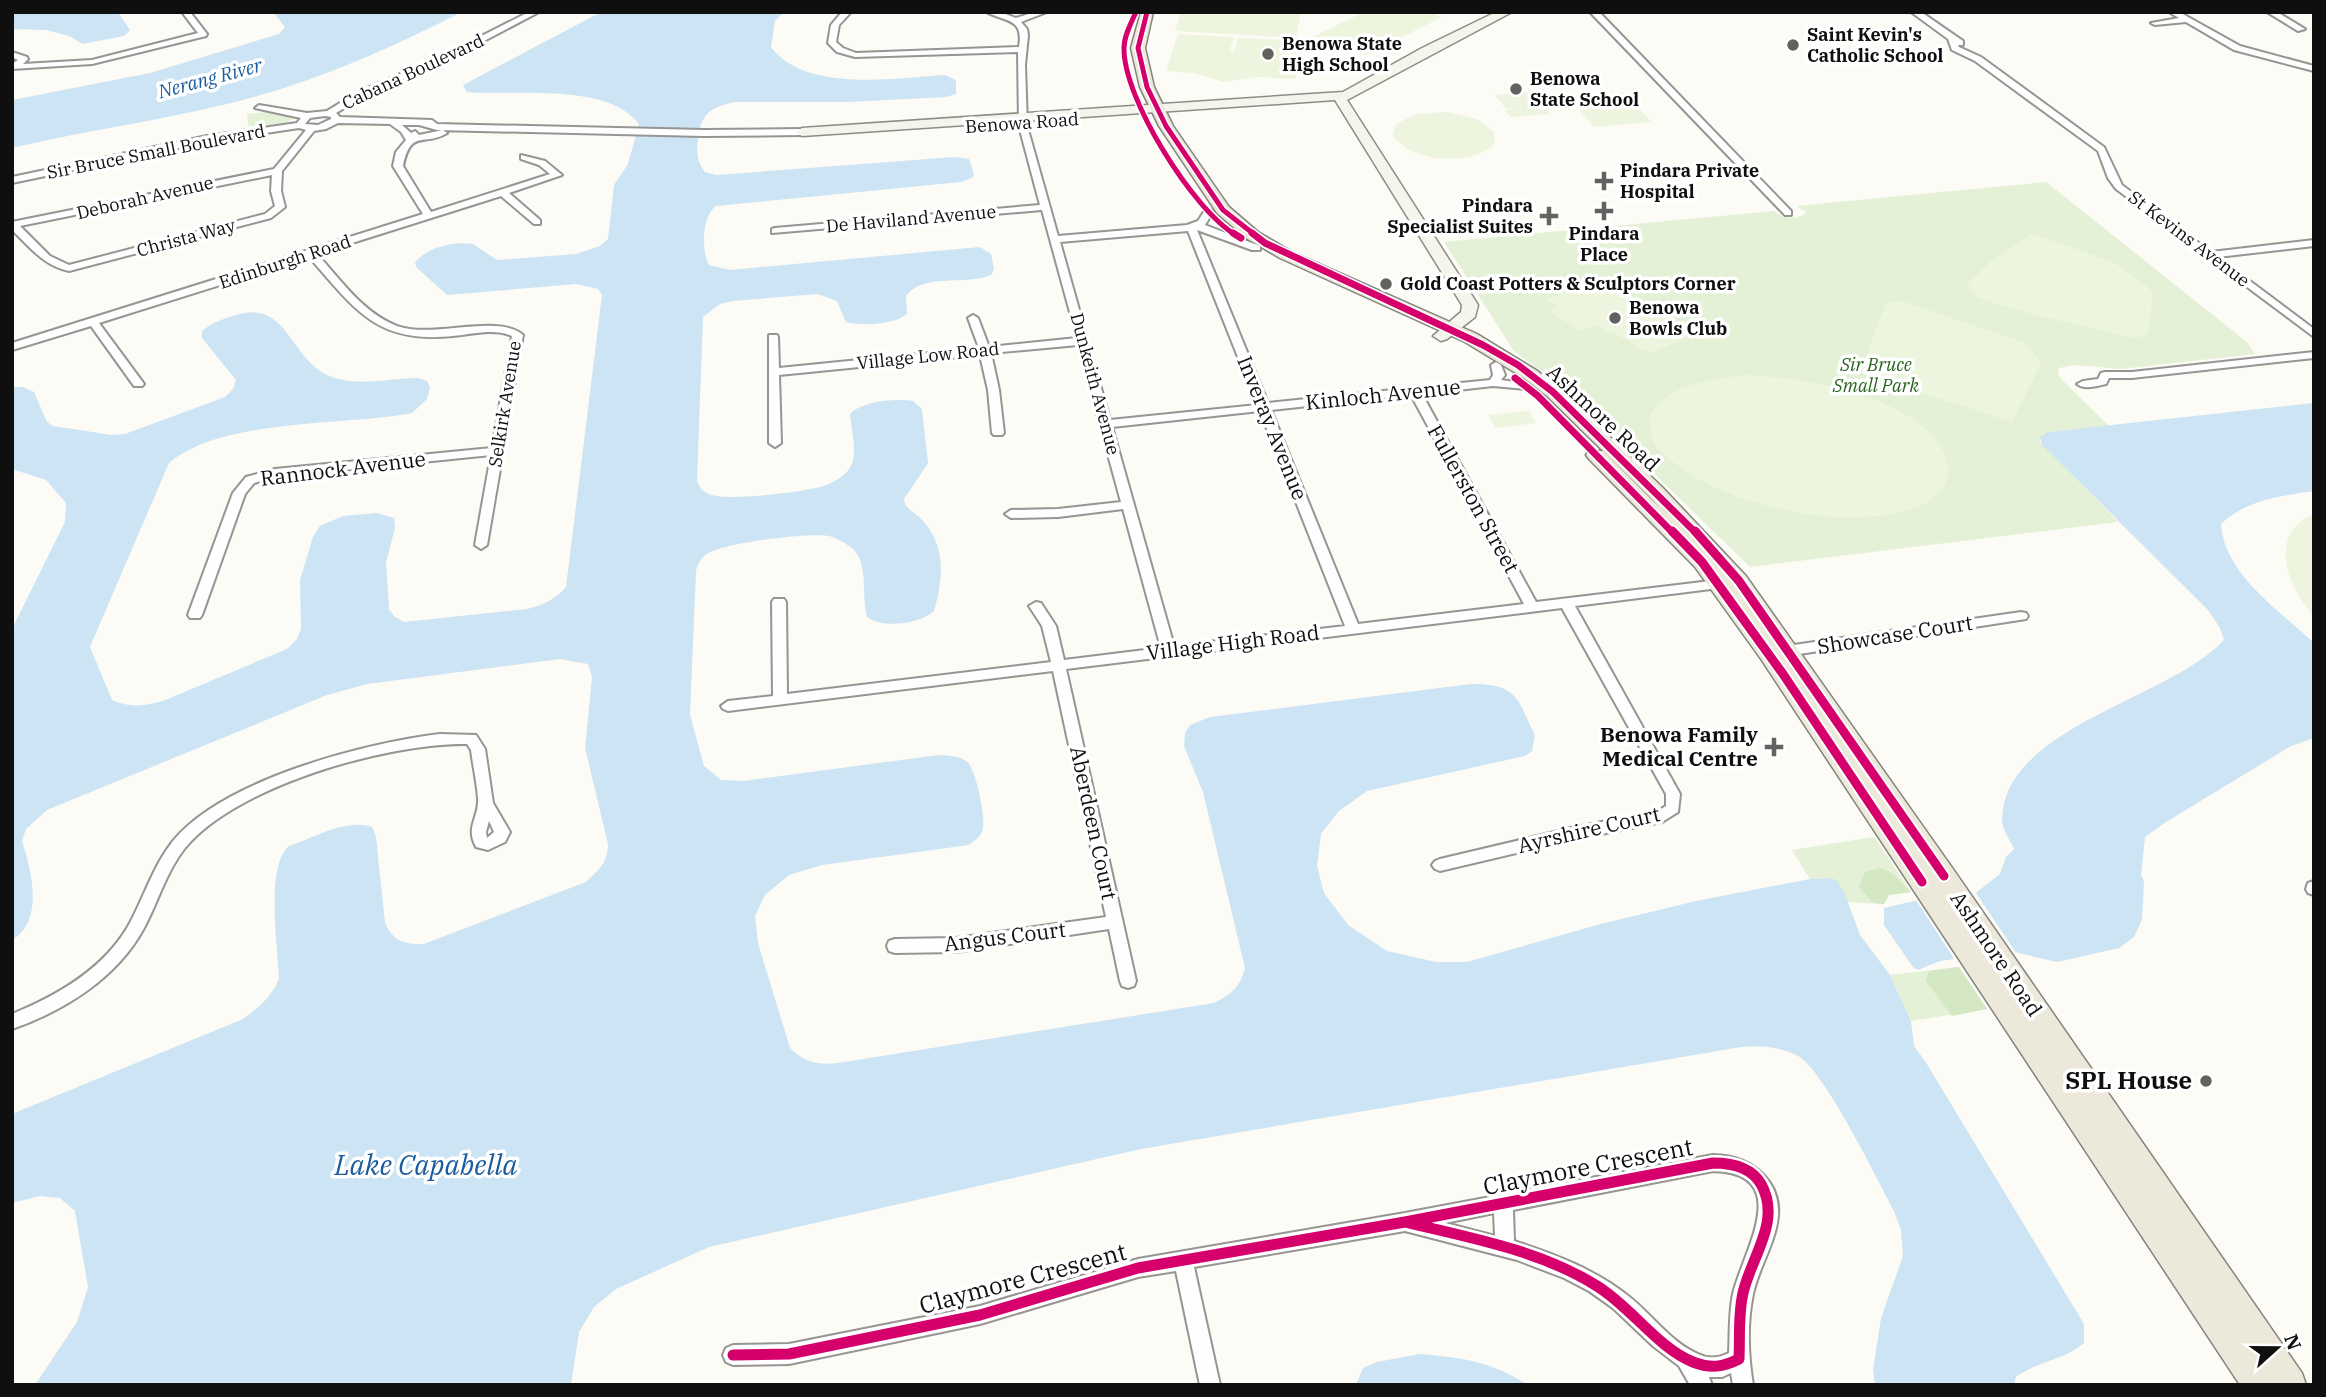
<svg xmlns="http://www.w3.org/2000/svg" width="2326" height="1397" font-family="'IBM Plex Serif',serif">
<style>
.green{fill:#e4f1d6}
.forest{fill:#d4e8c4}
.pitch{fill:#eef5df}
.water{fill:#cce4f4}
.pier{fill:#fcfbf5}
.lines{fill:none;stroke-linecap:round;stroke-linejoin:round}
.street-casing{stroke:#969593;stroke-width:4}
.secondary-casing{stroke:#8c8c89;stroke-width:3}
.primary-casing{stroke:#838380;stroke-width:3}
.street{fill:#fffefe;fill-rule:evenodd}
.secondary{fill:#f5f5eb;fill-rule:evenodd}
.primary{fill:#ece9db;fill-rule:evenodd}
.cycleway-far3-casing{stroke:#fff;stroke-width:8}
.cycleway-far2-casing{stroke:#fff;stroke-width:10}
.cycleway-far1-casing{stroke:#fff;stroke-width:13}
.cycleway-casing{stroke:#fff;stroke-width:16}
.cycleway-far3{stroke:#d6006c;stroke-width:5}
.cycleway-far2{stroke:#d6006c;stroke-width:7}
.cycleway-far1{stroke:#d6006c;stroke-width:9}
.cycleway{stroke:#d6006c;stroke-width:11}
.poi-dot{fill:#626260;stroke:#fff;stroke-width:2.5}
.labels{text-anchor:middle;stroke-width:7;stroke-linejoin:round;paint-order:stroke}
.far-poi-label{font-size:18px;font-weight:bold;fill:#0f0f0f;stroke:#fff;text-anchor:start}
.far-street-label{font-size:18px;fill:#0f0f0f;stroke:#fff}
.far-park-label{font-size:18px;font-style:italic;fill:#2a6521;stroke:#fff}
.far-water-label{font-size:19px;font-style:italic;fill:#1b5c9e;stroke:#fff}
.street-label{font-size:21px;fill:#0f0f0f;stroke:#fff}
.poi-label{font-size:21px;font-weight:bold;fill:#0f0f0f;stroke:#fff;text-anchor:end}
.near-poi-label{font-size:24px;font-weight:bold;fill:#0f0f0f;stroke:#fff;text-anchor:end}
.near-street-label{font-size:24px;fill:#0f0f0f;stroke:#fff}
.near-water-label{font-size:28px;font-style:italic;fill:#1b5c9e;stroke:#fff}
</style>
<rect width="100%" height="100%" fill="#fcfbf5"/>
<path class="green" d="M 265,112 L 294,118 L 287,123 L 248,127 L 247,114 Z
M 2046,182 L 2247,342 L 2255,354 L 2120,369 L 2076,365 L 2059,368 L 2058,373 L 2061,379 L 2109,426 L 2048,432 L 2039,441 L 2118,522 L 1750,567 L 1572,394 L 1514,351 L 1444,242 L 1774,211 C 1782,219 1795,220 1805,214 L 1805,211 L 1796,206 Z
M 1874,837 L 1911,892 L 1889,895 L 1884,904 L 1846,902 L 1844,892 L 1832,878 L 1810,879 L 1792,850 Z
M 1959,967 L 1987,1009 L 1911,1021 L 1890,975 Z"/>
<path class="forest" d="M 1880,868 L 1892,873 L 1911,892 L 1889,895 L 1884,904 L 1873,903 L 1859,887 L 1865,872 Z
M 1959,967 L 1987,1009 L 1952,1016 L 1926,981 L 1929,971 Z"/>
<path class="pitch" d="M 1181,12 L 1301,12 L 1296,38 L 1175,31 Z
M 1364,12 L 1427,12 L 1442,17 L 1367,55 L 1313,37 Z
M 1178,34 L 1234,37 L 1230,50 L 1234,51 L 1238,38 L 1302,41 L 1295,79 L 1257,77 L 1224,82 L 1194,73 L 1166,71 Z
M 1531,92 L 1542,105 L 1538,107 L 1544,106 L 1550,114 L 1511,117 L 1505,110 L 1511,108 L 1505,108 L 1495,95 Z
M 1623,92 L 1652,122 L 1594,127 L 1567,96 Z
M 1447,112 L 1477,119 L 1494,132 L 1495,143 C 1474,167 1409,163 1393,135 L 1396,124 L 1416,114 Z
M 2032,234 L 2113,262 L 2150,289 L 2153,295 L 2148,334 L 2136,338 L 2039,316 L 1978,298 L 1967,285 L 1989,263 Z
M 1599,278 L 1696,333 L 1653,352 L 1644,351 L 1611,331 L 1607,332 L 1596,325 L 1581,331 L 1549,311 L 1557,307 L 1547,300 Z
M 1902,301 L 2025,343 L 2041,363 L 2012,422 L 1860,373 L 1886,303 Z
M 1743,375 C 1798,376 1938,398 1948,467 C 1951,481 1937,498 1924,504 C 1857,535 1732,508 1676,464 C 1668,458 1658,451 1654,442 C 1650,434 1650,424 1650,415 C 1671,383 1708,381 1743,375 Z
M 1529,411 L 1536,423 L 1496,428 L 1488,415 Z
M 2314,514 L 2314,616 C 2288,588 2266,534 2314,514 Z"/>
<path class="water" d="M 12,12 L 118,12 L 130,30 L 124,36 L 83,44 L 69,36 L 46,30 L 12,29 Z
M 273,12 L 462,12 C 395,46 326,77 254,97 C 174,119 92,129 12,148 L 12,100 L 150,73 L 279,34 L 285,27 Z
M 601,12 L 784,12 L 775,21 L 771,47 C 805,93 895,78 945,75 L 956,80 L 956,94 L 946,97 L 848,102 L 734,102 C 709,108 701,114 698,140 C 696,153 697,161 705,172 L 716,175 L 955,157 L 969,159 L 974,174 L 972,178 L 961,182 L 716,206 C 702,216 701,250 709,265 L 730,270 L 980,247 L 991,254 L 994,269 L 991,275 C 967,286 923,272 906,296 L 907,314 C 894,325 862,326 846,322 L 837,301 L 818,294 L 733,301 L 720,304 L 703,317 L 697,481 C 700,489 704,493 712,495 C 732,501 803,492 824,486 C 835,482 849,474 852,463 C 857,450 851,428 850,414 C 862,401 896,398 913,401 L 922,409 L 928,463 L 904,499 L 905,504 C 910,512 919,515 925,523 C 946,549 943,580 934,611 C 920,624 883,629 867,617 C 861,597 869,564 853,549 C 847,544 837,538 829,536 C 811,532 722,543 707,554 C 700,559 698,563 696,571 L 690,715 L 704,766 L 721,780 L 743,781 L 939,755 C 948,756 958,755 966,761 C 976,767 985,816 983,828 C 982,836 975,840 969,845 L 822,865 L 789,875 L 765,895 L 755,916 L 758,943 L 790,1048 C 805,1063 818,1065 838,1063 L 1214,1003 C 1232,994 1240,987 1245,968 L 1203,792 L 1184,746 L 1185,733 L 1190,725 L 1210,717 L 1471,684 C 1518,684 1517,698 1535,736 L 1532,751 L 1525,756 L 1367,791 L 1339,811 L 1321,834 L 1317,866 L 1324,893 L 1348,925 L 1387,951 L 1436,962 L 1467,962 L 1597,925 L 1696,901 L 1810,879 L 1832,878 L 1838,882 L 1844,892 L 1860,935 L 1890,975 L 1911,1021 L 1914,1046 L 1925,1061 L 2084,1324 L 2084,1343 C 2064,1360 2038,1361 2016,1377 L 2014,1385 L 1875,1385 L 1873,1370 L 1881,1318 L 1903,1256 L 1901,1230 L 1894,1211 C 1877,1179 1824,1070 1798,1056 C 1780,1046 1761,1046 1741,1047 L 1141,1149 L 709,1247 L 616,1289 L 594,1307 L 579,1332 L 571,1385 L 35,1385 L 77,1322 L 88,1287 L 75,1211 L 60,1198 L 40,1196 L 12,1203 L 12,1114 L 243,1019 C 259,1007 271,998 279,979 C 278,948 265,866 289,846 C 313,838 347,818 372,827 L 376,837 L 385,923 C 394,942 404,944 424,944 L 586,882 C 599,870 608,862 608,844 L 585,748 L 592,677 L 588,664 L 560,659 L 367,684 L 327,695 L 47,810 L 26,829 L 22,841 C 31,870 45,920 12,940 L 12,629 L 65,522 L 66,503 L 46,480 L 12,469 L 12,387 L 23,387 L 34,392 L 47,422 L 53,426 L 112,435 L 125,434 L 225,397 L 233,389 L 236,380 L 202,338 L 202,331 C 213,322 223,319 236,315 C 287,299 290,358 327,375 C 354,388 390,378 418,378 L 427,381 L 430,387 L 427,399 L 412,413 C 345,426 221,418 169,463 L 90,647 L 112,700 C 130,708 144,706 163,701 L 287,649 L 297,639 L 301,629 L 300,580 L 313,537 L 320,526 L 343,516 L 377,513 L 394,518 L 395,528 L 386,563 L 389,609 L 394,616 L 404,622 L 527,609 C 543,605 555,600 566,587 L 602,295 L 598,289 L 576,284 L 447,295 L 417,268 L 415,263 C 426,247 455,241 473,244 L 497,260 L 576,254 L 600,246 L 608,239 L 614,185 L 628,164 L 639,124 C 608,82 514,96 467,92 L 463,85 Z
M 2314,403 L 2314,491 C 2281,496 2246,500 2221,524 C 2224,574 2279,610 2314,643 L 2314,738 L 2291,746 L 2166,822 L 2145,837 L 2141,875 L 2144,881 L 2142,920 L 2134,937 L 2119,948 L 2057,962 L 2010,951 L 1940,961 L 1918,970 L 1913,967 L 1884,925 L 1884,908 L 1914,901 L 1973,895 L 2000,874 L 2006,857 L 2014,849 C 2010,840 2002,829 2002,819 C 2004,727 2170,699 2224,640 L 2220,628 L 2208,610 L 2042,445 L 2040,437 L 2048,432 Z
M 1420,1354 C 1463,1358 1490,1361 1528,1385 L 1356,1385 L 1363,1368 L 1377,1362 Z"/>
<path class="pier" d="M 1974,890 L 2019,957 L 2010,954 L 1956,962 L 1914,897 Z"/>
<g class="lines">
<g class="street-casing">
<path id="street" d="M 182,12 L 190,12 L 207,34 L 206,36 L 92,64 L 12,69 L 12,64 L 18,60 L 12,57 L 12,52 L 27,57 L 28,59 L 23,64 L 92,60 L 198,33 Z
M 529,12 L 539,12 L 450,59 L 364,96 L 336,113 L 340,117 L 432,120 L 437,124 L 704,130 L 802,129 L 806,132 L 802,135 L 704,136 L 437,130 L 419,125 L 402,125 L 411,133 L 415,131 L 419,135 L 443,130 L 447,133 C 424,147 411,128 403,166 L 431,212 L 550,174 L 539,165 L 521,159 L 521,155 L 545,161 L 562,175 L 509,193 L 540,220 L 540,224 L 534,224 L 501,196 L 317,254 C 341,280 363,313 397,326 C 433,339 498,313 523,335 L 487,545 L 481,549 L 475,545 L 491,455 L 276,477 L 254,483 L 245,494 L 202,615 L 200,618 L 190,618 L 188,615 L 233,493 L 246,477 L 275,469 L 492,448 L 512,336 C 495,328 472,334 453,336 C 376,344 355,309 309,257 L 99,323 L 144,384 L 142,386 L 134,386 L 91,326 L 12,350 L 12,343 L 423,214 L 393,166 L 396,152 L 406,140 L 401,132 L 390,124 L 338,123 L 326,129 L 314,131 L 282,171 L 281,191 L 285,207 L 271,218 L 69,271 C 44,266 30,247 12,230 L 12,222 L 274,169 L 306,130 L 299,128 L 207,142 L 12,183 L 12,177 L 207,136 L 297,123 L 301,118 L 255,108 L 259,105 L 307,113 L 327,111 L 358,92 L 444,55 ZM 325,116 L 331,117 L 331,119 L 318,125 L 305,124 L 310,118 ZM 272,175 L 271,191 L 275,206 L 265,214 L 69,265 L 50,256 L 20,226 Z
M 842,12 L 851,12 L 839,25 L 836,42 L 843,48 L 856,53 L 1019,47 C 1024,18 1006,22 986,12 L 1000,12 L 1016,18 L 1035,12 L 1047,12 L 1021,22 L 1027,29 L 1028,35 L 1025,65 L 1027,126 L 1058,236 L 1187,225 L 1198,221 L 1205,210 L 1208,209 L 1213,212 L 1205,225 L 1260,246 L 1260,250 L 1252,250 L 1197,230 L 1268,403 L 1490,380 L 1493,375 L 1491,365 L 1496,362 L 1501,365 L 1505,375 L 1501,380 L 1530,384 L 1532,386 L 1526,389 L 1493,386 L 1422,394 L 1536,602 L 1727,579 L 1733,583 L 1727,587 L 1575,606 L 1680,794 L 1678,812 L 1662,822 L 1571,840 L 1440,871 L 1435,869 L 1432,865 L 1435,861 L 1440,859 L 1571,828 L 1658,811 L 1666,806 L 1666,794 L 1562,608 L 1066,669 L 1136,981 L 1134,986 L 1128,988 L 1122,986 L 1120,981 L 1109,929 L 956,952 L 895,953 L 889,951 L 887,946 L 889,941 L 895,939 L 956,938 L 1106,917 L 1053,671 L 728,711 L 723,709 L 721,706 L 728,701 L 773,696 L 772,602 L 774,599 L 784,599 L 786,602 L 787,694 L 1051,662 L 1042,626 L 1029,606 L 1036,602 L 1041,603 L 1056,626 L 1064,660 L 1161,648 L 1123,509 L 1058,517 L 1011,518 L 1005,514 L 1011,510 L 1058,509 L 1121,502 L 1078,345 L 991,353 L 999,390 L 1004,433 L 1002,435 L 994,435 L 992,433 L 988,390 L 980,355 L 779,375 L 781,443 L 775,447 L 769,443 L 769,335 L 777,335 L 778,337 L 779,368 L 979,348 L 968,318 L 973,315 L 978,318 L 989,347 L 1077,338 L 1042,210 L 772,233 L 772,229 L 775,228 L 1040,205 L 1019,126 L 1018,52 L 855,57 L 837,52 L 828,43 L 831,25 ZM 1188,231 L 1257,405 L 1110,420 L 1060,242 ZM 1411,395 L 1524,604 L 1358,624 L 1271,410 ZM 1260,411 L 1345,626 L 1174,646 L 1112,427 Z
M 1590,12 L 1599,12 L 1791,211 L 1791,215 L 1785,215 Z
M 1911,12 L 1921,12 L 1963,41 L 1963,45 L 1958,45 L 1959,47 L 1981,57 L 2104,147 L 2122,185 L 2211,252 L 2314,240 L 2314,246 L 2218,257 L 2314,329 L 2314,337 L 2116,189 L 2108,178 L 2098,151 L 1975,61 L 1952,50 L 1948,39 Z
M 2169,12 L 2179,12 L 2240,46 L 2314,66 L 2314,71 L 2234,50 L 2186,22 L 2155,25 L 2151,23 L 2179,18 Z
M 2267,12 L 2277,12 L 2305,29 L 2298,31 Z
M 2314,352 L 2314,358 L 2132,378 L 2109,378 L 2106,384 C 2098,386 2084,390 2077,384 L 2083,381 L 2098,379 L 2101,373 L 2105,372 L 2132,372 Z
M 2021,612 L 2026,613 L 2028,616 L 2026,619 L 1780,657 L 1773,652 L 1780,647 Z
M 440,734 L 476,735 L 485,749 L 493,803 L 510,832 L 505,842 L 488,850 L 476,847 C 465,827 479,818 478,799 C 477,783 473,766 471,750 L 467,744 C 388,743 237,785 185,848 C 166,872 158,902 144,928 C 117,978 64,1011 12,1029 L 12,1014 C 59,995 107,967 131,921 C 145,894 154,865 173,841 C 223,780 364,743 440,734 ZM 489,821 L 494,832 L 487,838 L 486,832 Z
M 2314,881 L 2314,895 L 2308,893 L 2306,889 L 2308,883 Z
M 1713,1155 C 1754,1156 1787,1184 1776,1228 C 1771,1250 1758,1271 1753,1294 C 1747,1323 1748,1355 1753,1385 L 1733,1385 L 1731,1373 L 1722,1377 L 1709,1377 L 1712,1385 L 1690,1385 L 1679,1366 L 1653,1346 L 1613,1308 L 1589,1291 L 1564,1278 L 1517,1260 L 1405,1231 L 1194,1267 L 1220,1385 L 1200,1385 L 1176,1271 L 1138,1277 L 980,1324 L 789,1364 L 733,1365 L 726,1362 L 723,1355 L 726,1348 L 733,1345 L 789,1344 L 980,1306 L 1138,1259 L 1405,1213 ZM 1713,1171 C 1796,1173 1742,1253 1733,1294 C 1729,1313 1730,1334 1729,1353 C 1719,1358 1708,1359 1698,1354 C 1670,1342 1651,1313 1627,1295 C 1594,1269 1554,1254 1514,1241 L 1513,1210 ZM 1494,1213 L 1495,1236 L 1445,1223 Z"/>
</g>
<g class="secondary-casing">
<path id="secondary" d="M 1496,12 L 1512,12 L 1347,100 L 1478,305 L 1475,317 L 1447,339 L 1441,341 L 1433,336 L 1461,312 L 1462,305 L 1335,100 L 802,136 L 795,132 L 802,128 L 1343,92 L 1422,48 Z"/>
</g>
<g class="primary-casing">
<path id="primary" d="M 1141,12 L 1153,12 L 1145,48 L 1154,87 L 1173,126 L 1229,207 L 1258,232 L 1292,252 L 1477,334 L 1536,370 L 1559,388 L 1663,488 L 1746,576 L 1953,869 L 2302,1373 L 2306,1385 L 2240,1385 L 1761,659 L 1695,567 L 1589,459 L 1586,455 L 1589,451 L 1603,451 L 1660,508 L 1649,496 L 1547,396 L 1524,378 L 1465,342 L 1280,258 L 1246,238 L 1217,213 L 1159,126 L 1140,87 L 1131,48 Z"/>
</g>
<use href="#street" class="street"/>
<use href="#secondary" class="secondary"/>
<use href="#primary" class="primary"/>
<g class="cycleway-far3-casing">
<path id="cycleway-far3" d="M 1136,12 C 1131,23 1124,36 1124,48 C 1123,98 1193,210 1236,235
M 1147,12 L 1138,48 L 1147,87 L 1166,126 L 1223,210 L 1255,235"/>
</g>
<g class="cycleway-far2-casing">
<path id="cycleway-far2" d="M 1233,233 L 1241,238
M 1252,233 L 1265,243 L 1483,345 L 1518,365 L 1553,392 L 1696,533
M 1515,378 L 1538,396 L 1673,533"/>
</g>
<g class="cycleway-far1-casing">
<path id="cycleway-far1" d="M 1672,531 L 1702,562 L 1783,674 L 1922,882
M 1695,531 L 1739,581 L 1944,876"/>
</g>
<g class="cycleway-casing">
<path id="cycleway" d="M 1713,1163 C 1731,1163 1751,1167 1761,1184 C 1782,1221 1751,1257 1743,1293 C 1738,1315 1740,1337 1739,1359 C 1723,1367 1711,1369 1693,1362 C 1658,1348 1631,1307 1597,1286 C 1540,1250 1470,1238 1405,1222 Z
M 733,1355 L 789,1354 L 980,1315 L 1138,1268 L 1405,1222"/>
</g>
<use href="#cycleway-far3" class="cycleway-far3"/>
<use href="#cycleway-far2" class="cycleway-far2"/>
<use href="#cycleway-far1" class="cycleway-far1"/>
<use href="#cycleway" class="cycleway"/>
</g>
<g class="poi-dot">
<circle cx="1793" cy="45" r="7"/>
<circle cx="1268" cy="54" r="7"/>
<circle cx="1516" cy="89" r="7"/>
<path d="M1600.5 170.5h7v7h7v7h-7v7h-7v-7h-7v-7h7z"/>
<path d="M1600.5 200.5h7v7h7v7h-7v7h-7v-7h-7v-7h7z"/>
<path d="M1545.5 205.5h7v7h7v7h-7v7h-7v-7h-7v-7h7z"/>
<circle cx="1386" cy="284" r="7"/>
<circle cx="1615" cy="318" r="7"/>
<path d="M1770.5 736.5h7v7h7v7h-7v7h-7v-7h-7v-7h7z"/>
<circle cx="2206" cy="1081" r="7"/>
</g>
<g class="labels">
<g class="far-poi-label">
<text x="1807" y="41">Saint Kevin's<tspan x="1807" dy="21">Catholic School</tspan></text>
<text x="1282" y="50">Benowa State<tspan x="1282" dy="21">High School</tspan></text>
<text x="1530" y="85">Benowa<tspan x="1530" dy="21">State School</tspan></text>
<text x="1620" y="177">Pindara Private<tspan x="1620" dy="21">Hospital</tspan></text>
<text x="1533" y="212" text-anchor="end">Pindara<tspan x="1533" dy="21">Specialist Suites</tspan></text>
<text x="1604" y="240" text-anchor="middle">Pindara<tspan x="1604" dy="21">Place</tspan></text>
<text x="1400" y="290">Gold Coast Potters &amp; Sculptors Corner</text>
<text x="1629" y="314">Benowa<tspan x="1629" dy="21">Bowls Club</tspan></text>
</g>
<g class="far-street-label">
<text transform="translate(413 72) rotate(-25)" y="6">Cabana Boulevard</text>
<text transform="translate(1022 123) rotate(-4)" y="6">Benowa Road</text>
<text transform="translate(156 152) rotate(-11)" y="6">Sir Bruce Small Boulevard</text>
<text transform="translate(145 198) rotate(-13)" y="6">Deborah Avenue</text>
<text transform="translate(911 219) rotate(-5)" y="6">De Haviland Avenue</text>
<text transform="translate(186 238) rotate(-15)" y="6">Christa Way</text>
<text transform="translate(2189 239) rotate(37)" y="6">St Kevins Avenue</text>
<text transform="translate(285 262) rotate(-18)" y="6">Edinburgh Road</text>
<text transform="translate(928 356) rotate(-6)" y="6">Village Low Road</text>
<text transform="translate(1095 384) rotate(75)" y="6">Dunkeith Avenue</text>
<text transform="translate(505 404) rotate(-81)" y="6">Selkirk Avenue</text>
</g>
<g class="far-park-label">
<text x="1876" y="371">Sir Bruce<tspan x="1876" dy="21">Small Park</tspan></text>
</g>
<g class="far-water-label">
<text transform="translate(210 78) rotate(-15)" y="7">Nerang River</text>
</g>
<g class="street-label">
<text transform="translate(1383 395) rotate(-6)" y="7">Kinloch Avenue</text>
<text transform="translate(1603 418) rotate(43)" y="7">Ashmore Road</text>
<text transform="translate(1272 428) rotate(68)" y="7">Inveray Avenue</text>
<text transform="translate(343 469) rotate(-7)" y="7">Rannock Avenue</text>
<text transform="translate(1473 499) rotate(61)" y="7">Fullerston Street</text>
<text transform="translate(1895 635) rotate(-9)" y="7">Showcase Court</text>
<text transform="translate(1233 643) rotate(-7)" y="7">Village High Road</text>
<text transform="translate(1093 823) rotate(78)" y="7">Aberdeen Court</text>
<text transform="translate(1589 830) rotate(-13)" y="7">Ayrshire Court</text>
<text transform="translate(1005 937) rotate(-7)" y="7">Angus Court</text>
<text transform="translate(1996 954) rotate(56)" y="7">Ashmore Road</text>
</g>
<g class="poi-label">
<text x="1758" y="742">Benowa Family<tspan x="1758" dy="24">Medical Centre</tspan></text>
</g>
<g class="near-poi-label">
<text x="2192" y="1089">SPL House</text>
</g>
<g class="near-street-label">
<text transform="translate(1588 1167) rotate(-11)" y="8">Claymore Crescent</text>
<text transform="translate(1023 1279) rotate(-15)" y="8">Claymore Crescent</text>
</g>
<g class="near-water-label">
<text x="426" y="1175">Lake Capabella</text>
</g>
</g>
<rect width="2326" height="1397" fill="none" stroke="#0f0f0f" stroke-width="28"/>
<g transform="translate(2277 1348) rotate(69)" stroke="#ffffff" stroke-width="5" paint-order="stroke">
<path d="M0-5L12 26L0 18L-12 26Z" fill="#0f0f0f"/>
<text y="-10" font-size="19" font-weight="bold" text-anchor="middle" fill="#0f0f0f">N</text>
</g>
</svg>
